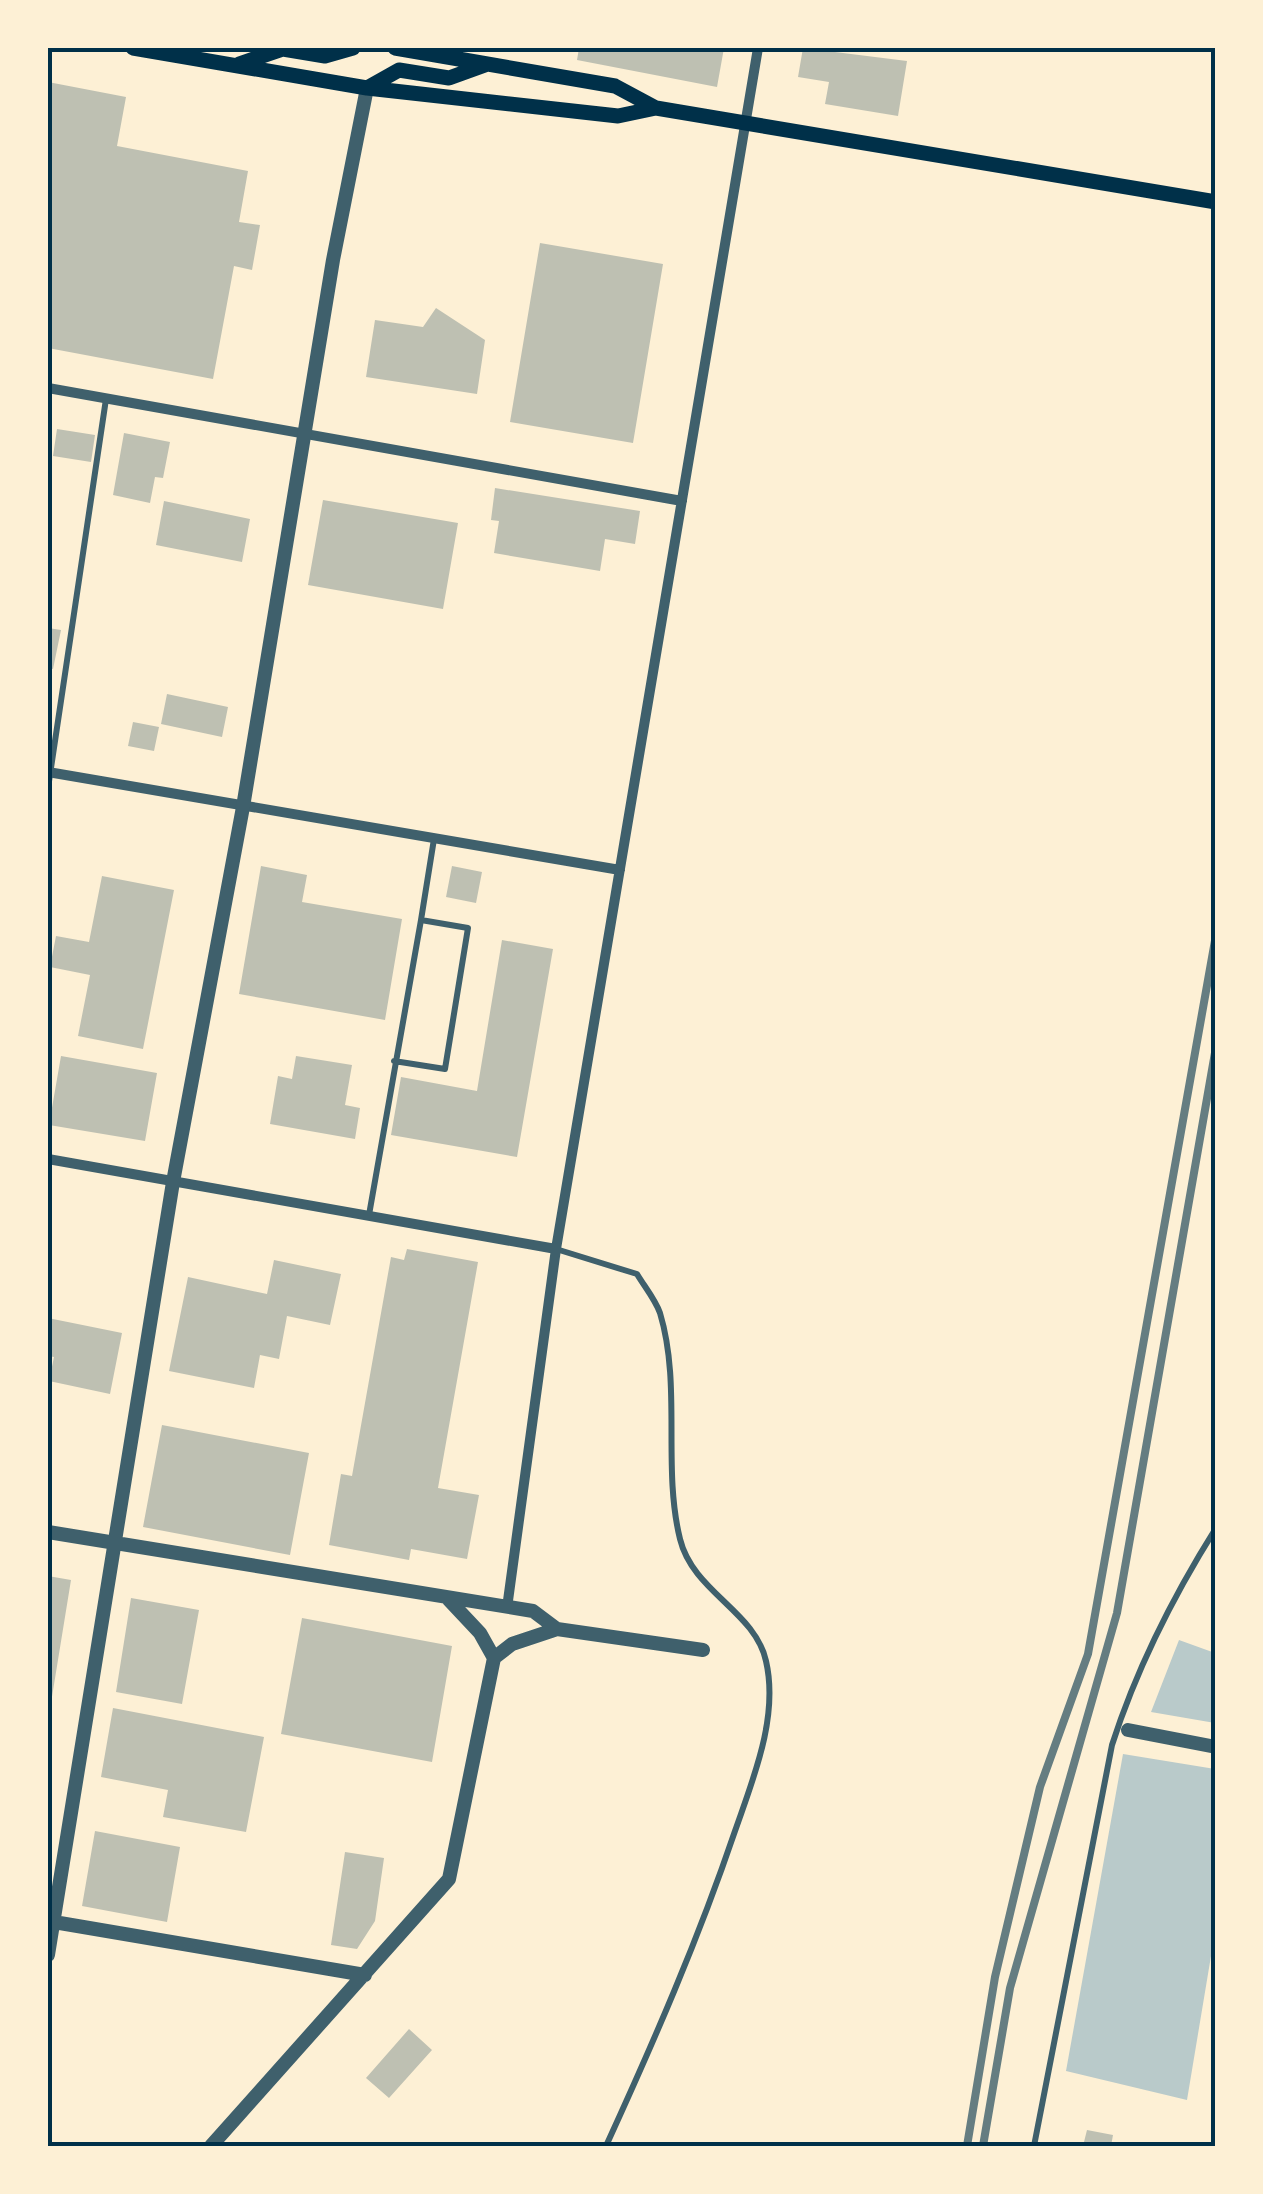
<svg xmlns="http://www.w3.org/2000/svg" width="1263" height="2194" font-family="'PT Sans',sans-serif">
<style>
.green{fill:#b9caca}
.building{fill:#bec0b2}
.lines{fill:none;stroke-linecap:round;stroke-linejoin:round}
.service{stroke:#3f606c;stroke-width:6}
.minor{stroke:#3f606c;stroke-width:10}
.tertiary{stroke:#3f606c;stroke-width:14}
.secondary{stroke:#003049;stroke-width:15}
.rail{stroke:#657d81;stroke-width:8}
.neatline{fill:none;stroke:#003049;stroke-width:4}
</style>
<rect width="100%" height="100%" fill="#fdf0d5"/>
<path class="green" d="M 1179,1640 L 1215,1653 L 1215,1723 L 1151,1712 Z
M 1123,1754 L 1215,1769 L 1215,1932 L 1187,2100 L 1066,2071 Z"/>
<path class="building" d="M 579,48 L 724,48 L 717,87 L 577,60 Z
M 803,48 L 907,61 L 898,116 L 825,104 L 829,82 L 798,77 Z
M 48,82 L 126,97 L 117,146 L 248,171 L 239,222 L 260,225 L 252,270 L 234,266 L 213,379 L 48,348 Z
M 540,243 L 663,264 L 633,443 L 510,422 Z
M 436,308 L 485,340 L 477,394 L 366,377 L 375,320 L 423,327 Z
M 57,429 L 95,435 L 91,462 L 53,456 Z
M 124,433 L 170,442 L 163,478 L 155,477 L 150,503 L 113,495 Z
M 495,488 L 640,511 L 635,544 L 605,539 L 600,571 L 494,553 L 499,521 L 491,520 Z
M 323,500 L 458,523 L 443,609 L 308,585 Z
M 164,501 L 250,519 L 242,562 L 156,545 Z
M 48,628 L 61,630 L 53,669 L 48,668 Z
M 167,694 L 228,707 L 222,737 L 161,724 Z
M 133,722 L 159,727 L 154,751 L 128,746 Z
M 261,866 L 307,875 L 302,902 L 402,919 L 385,1020 L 239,994 Z
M 452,866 L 482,872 L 476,903 L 446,897 Z
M 102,876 L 174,890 L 143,1049 L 78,1036 L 90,975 L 50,967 L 56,936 L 89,942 Z
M 502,940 L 553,949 L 517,1157 L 391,1135 L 401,1077 L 477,1091 Z
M 61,1056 L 157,1073 L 145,1141 L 49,1125 Z
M 296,1056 L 352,1065 L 345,1105 L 360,1108 L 355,1139 L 270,1124 L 278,1076 L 292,1079 Z
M 407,1249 L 478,1262 L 438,1488 L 479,1495 L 467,1559 L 411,1549 L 409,1560 L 329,1545 L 341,1474 L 352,1476 L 391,1257 L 404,1260 Z
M 274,1260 L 341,1274 L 330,1325 L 287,1316 L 279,1359 L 260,1355 L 254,1388 L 169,1371 L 188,1277 L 267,1294 Z
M 48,1318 L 122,1333 L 110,1394 L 49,1381 L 54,1357 L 48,1356 Z
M 162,1425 L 309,1453 L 290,1555 L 143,1527 Z
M 48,1576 L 71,1580 L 50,1709 L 48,1709 Z
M 131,1598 L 199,1610 L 182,1704 L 116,1692 Z
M 302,1618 L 452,1646 L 432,1762 L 281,1734 Z
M 113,1708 L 264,1737 L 246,1832 L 163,1817 L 168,1790 L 101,1777 Z
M 95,1831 L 180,1847 L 167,1922 L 82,1906 Z
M 345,1852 L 384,1858 L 375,1921 L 357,1949 L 331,1945 Z
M 409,2029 L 432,2050 L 389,2098 L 366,2078 Z
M 1087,2130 L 1113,2135 L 1111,2146 L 1083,2146 Z"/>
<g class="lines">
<path class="service" d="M 48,788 L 106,399
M 421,920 L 434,839
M 369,1215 L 421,920 L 468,928 L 445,1069 L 394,1061
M 556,1249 L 637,1274 C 644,1286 655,1299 660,1313 C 682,1386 662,1466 680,1539 C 693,1592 755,1611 766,1661 C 779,1717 753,1779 735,1831 C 698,1940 654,2041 606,2146
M 1034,2146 L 1112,1745 C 1137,1667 1172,1598 1216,1528"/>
<path class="minor" d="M 48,388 L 682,501
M 48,772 L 620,870
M 48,1159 L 556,1249
M 507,1608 L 556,1249 L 758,48"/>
<path class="tertiary" d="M 48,1532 L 533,1611 L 557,1629 L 703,1650
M 449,1600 L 480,1633 L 494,1658
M 1128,1730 L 1216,1747
M 48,1921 L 365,1975
M 48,1955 L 173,1182 L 243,807 L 333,260 L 367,88
M 211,2146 L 449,1879 L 494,1658 L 512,1644 L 557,1629"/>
<path class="secondary" d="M 133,48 L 367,88 L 618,116 L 656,108
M 395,48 L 615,86 L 656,108 L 1216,202
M 239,64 L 283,49 L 325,56 L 353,48
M 367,88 L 399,70 L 449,78 L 485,65"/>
<path class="rail" d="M 967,2146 L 995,1977 L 1040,1787 L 1088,1654 L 1216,935
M 983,2146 L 1010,1988 L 1117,1613 L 1216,1047"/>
</g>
<rect width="1263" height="2194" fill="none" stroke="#fdf0d5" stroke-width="100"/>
<rect x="50" y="50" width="1163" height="2094" class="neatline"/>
</svg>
